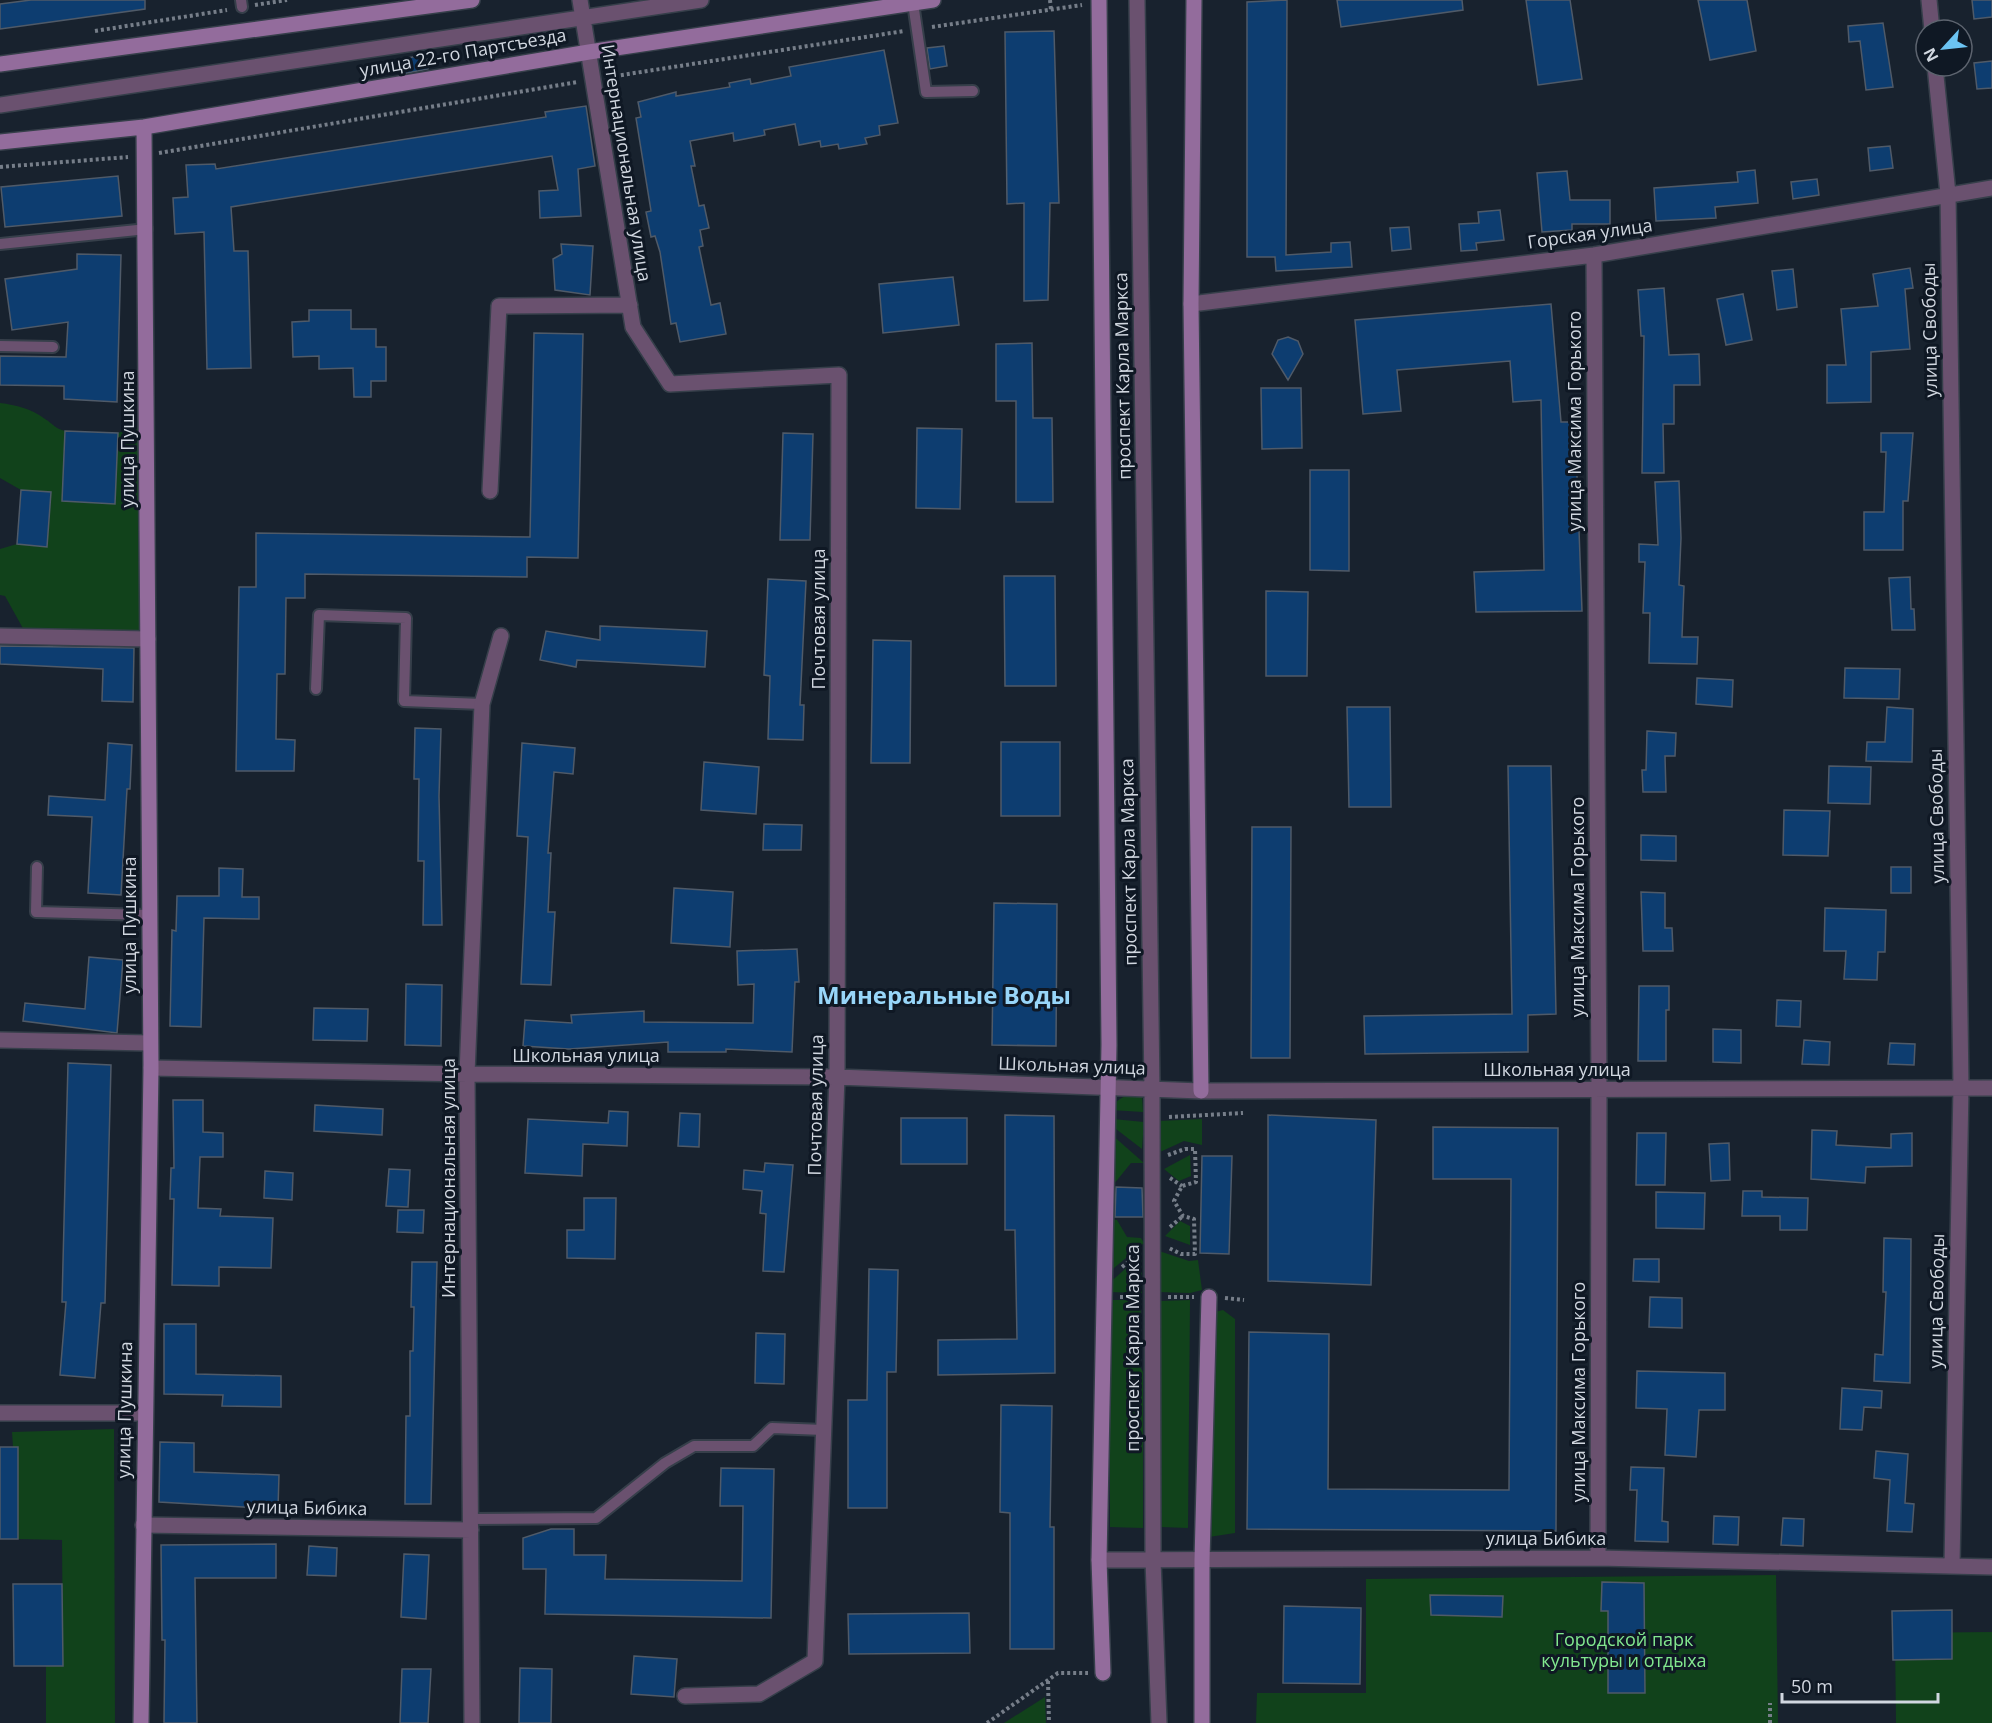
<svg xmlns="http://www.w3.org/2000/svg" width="1992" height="1723" font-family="'Open Sans',sans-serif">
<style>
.green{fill:#11421b}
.building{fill:#0d3d70;stroke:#4f5a68;stroke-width:1.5}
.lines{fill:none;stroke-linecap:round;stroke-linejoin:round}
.lane-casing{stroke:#363f4a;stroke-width:14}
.street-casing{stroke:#363f4a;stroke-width:18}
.secondary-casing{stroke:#363f4a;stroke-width:18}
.path{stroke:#767e89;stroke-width:4;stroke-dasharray:3 3;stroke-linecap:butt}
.lane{stroke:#6a516f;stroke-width:10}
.street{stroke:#6a516f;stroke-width:15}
.secondary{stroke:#936c9c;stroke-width:15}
.labels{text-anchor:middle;stroke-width:6;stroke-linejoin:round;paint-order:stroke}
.street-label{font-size:18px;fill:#d1d7e0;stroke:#0f1824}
.park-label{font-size:18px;fill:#82e88f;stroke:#0f1824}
.district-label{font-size:24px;font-weight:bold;fill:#98d6f9;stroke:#0f1824}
</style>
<rect width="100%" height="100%" fill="#18222e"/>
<path class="green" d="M 0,403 C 16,405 32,409 45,419 C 53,424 56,429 65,431 L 63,501 L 115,504 L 118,433 L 141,424 L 144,636 L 25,632 L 5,596 L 0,595 L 0,549 L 17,544 L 47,547 L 51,493 L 21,490 L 0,478 Z
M 1135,1094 L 1142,1095 L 1143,1112 L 1111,1110 C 1116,1099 1123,1096 1135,1094 Z
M 1113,1119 L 1144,1122 L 1142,1149 L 1116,1129 Z
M 1202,1119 L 1202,1145 L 1184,1141 L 1160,1152 L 1158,1121 Z
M 1111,1134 L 1144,1163 L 1131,1163 L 1114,1184 L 1110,1184 Z
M 1190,1155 L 1191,1176 L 1179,1181 L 1164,1169 Z
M 1109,1219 L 1117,1220 L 1127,1237 L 1141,1238 L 1144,1243 L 1108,1273 Z
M 1180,1221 L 1190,1226 L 1190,1245 L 1165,1236 Z
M 1159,1251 L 1189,1261 L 1198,1260 L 1202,1290 L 1190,1293 L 1158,1292 Z
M 1141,1255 L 1142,1293 L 1107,1292 L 1107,1285 Z
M 1110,1300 L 1140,1300 L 1141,1320 L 1125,1339 L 1143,1372 L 1143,1528 L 1110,1527 Z
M 1190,1300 L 1188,1528 L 1161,1527 L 1159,1301 Z
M 1223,1310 L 1235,1319 L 1235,1533 L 1209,1537 L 1215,1312 Z
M 114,1429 L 115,1723 L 46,1723 L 46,1666 L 63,1665 L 62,1540 L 18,1539 L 18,1447 L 13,1447 L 12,1432 Z
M 1776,1575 L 1778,1723 L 1256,1723 L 1257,1693 L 1366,1693 L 1366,1579 Z
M 1992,1632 L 1992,1723 L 1896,1723 L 1895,1633 Z
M 1045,1697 L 1046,1723 L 1004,1723 Z"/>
<path class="building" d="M 31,0 L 145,0 L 145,9 L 0,29 L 0,4 Z
M 1287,0 L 1286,255 L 1331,252 L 1331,243 L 1350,242 L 1352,267 L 1276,271 L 1275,257 L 1247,257 L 1247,2 Z
M 1337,0 L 1462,0 L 1463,10 L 1341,27 Z
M 1526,0 L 1570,0 L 1582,79 L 1538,85 Z
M 1698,0 L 1747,0 L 1756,51 L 1710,60 Z
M 1972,0 L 1992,0 L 1992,17 L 1974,19 Z
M 1883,23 L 1893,87 L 1866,90 L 1860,41 L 1849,42 L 1848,26 Z
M 1054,31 L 1059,203 L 1050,203 L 1048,300 L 1024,301 L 1024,203 L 1007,204 L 1005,32 Z
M 944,46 L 947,66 L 930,69 L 927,48 Z
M 884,50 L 898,123 L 879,126 L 880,135 L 865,138 L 867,144 L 839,149 L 838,144 L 821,147 L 820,141 L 799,145 L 795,124 L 764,130 L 765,135 L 734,141 L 733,133 L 690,141 L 695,166 L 691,166 L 699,206 L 704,205 L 709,228 L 700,230 L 703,246 L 699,247 L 711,305 L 720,303 L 726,334 L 680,342 L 676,323 L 671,324 L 660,252 L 655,236 L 651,237 L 646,212 L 651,211 L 636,118 L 641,117 L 638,102 L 676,92 L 676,96 L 730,87 L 729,83 L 750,79 L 751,84 L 791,76 L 789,67 Z
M 426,55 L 428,69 L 402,74 L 400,59 Z
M 1992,61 L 1992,88 L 1977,89 L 1974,63 Z
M 586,106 L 595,166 L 578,169 L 581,216 L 540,218 L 539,191 L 558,190 L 552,156 L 231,207 L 234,251 L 248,251 L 251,368 L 207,369 L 204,232 L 175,234 L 173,198 L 188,197 L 186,165 L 215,164 L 216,169 L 546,117 L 545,112 Z
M 1890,146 L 1893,168 L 1870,171 L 1868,148 Z
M 1755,170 L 1758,203 L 1715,207 L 1716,218 L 1656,221 L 1654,188 L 1738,182 L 1737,172 Z
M 1567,171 L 1570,200 L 1610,200 L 1610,224 L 1572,224 L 1572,230 L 1542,232 L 1537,173 Z
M 118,176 L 122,216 L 5,227 L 1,187 Z
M 1817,179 L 1819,195 L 1793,199 L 1791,182 Z
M 1500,210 L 1504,240 L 1476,243 L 1477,250 L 1461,251 L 1459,224 L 1479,223 L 1478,212 Z
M 1409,227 L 1411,249 L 1392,251 L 1390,228 Z
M 561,244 L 593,246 L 590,295 L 555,290 L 553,259 L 562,254 Z
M 77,254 L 121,255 L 117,402 L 64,399 L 64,386 L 0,385 L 0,356 L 66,357 L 68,322 L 12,330 L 5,279 L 77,269 Z
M 1910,268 L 1913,288 L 1905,289 L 1910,349 L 1871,352 L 1871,402 L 1827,403 L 1827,365 L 1846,365 L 1841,309 L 1878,306 L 1873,274 Z
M 1793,269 L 1797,307 L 1777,310 L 1772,271 Z
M 953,277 L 959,325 L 883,333 L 879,284 Z
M 1664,288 L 1669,355 L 1699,354 L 1700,385 L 1674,385 L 1674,424 L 1663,424 L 1664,473 L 1642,473 L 1644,336 L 1641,336 L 1638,290 Z
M 1743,294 L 1752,340 L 1726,345 L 1717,299 Z
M 1551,304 L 1561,422 L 1575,422 L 1582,611 L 1476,612 L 1474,572 L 1544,570 L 1541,400 L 1513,402 L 1510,361 L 1397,370 L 1401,411 L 1363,414 L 1355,320 Z
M 309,310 L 351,310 L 351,329 L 376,329 L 376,347 L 386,347 L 386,381 L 371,381 L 371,397 L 354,397 L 353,368 L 319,369 L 319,356 L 293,357 L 292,322 L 309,321 Z
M 534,333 L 583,334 L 578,558 L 527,557 L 527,577 L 305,574 L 305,598 L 286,598 L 285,674 L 277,674 L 276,739 L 295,740 L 294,771 L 236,771 L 239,587 L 256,587 L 256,533 L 530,537 Z
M 1288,337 L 1298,341 L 1303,354 L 1288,380 L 1272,354 L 1278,340 Z
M 1032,343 L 1033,418 L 1052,418 L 1053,502 L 1016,502 L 1016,401 L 996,401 L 996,344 Z
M 1261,388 L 1301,388 L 1302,448 L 1262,449 Z
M 917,428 L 962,429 L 960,509 L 916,508 Z
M 65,431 L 118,433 L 115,504 L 62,501 Z
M 783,433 L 813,434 L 810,540 L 780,540 Z
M 1881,433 L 1913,433 L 1908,501 L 1903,501 L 1903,550 L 1864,550 L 1864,512 L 1884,512 L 1886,452 L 1881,452 Z
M 1310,470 L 1349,470 L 1349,571 L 1310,570 Z
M 1679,481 L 1681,538 L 1679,585 L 1684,586 L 1682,637 L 1698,637 L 1697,664 L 1649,663 L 1650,613 L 1643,613 L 1645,562 L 1639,562 L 1639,544 L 1658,545 L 1655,482 Z
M 21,490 L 51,492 L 47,547 L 17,544 Z
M 1004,576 L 1055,576 L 1056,686 L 1005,686 Z
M 1910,577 L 1911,609 L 1914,609 L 1915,630 L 1892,630 L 1889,578 Z
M 768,579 L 806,581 L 800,705 L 804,705 L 803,740 L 768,739 L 770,676 L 764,675 Z
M 1266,591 L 1308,592 L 1307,676 L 1266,676 Z
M 600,626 L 707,631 L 705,667 L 577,660 L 576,667 L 540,660 L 546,631 L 600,640 Z
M 873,640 L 911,641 L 910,763 L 871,763 Z
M 0,646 L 134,648 L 133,702 L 102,701 L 103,669 L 0,664 Z
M 1845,668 L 1900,669 L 1899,699 L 1844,698 Z
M 1697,678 L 1733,680 L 1732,707 L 1696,704 Z
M 1347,707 L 1390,707 L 1391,807 L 1349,807 Z
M 1887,707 L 1913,709 L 1912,762 L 1866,761 L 1867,742 L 1885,742 Z
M 415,728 L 441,729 L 439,796 L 442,925 L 423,925 L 424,861 L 418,861 L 419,779 L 414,779 Z
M 1647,731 L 1676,733 L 1675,756 L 1665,756 L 1666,792 L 1643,792 L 1642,770 L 1646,770 Z
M 1001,742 L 1060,742 L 1060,816 L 1001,816 Z
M 108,743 L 132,745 L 130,789 L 127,789 L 121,895 L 88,893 L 92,817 L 48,815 L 49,796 L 105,800 Z
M 522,743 L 575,748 L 573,774 L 554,772 L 548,853 L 551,853 L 548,912 L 555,912 L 551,985 L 521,984 L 528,837 L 517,836 Z
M 704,762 L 759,767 L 756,814 L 701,810 Z
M 1508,766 L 1551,766 L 1556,1014 L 1528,1015 L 1528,1052 L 1365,1054 L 1364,1016 L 1512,1014 Z
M 1829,766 L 1871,767 L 1870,804 L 1828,803 Z
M 1784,810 L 1830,811 L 1828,856 L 1783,855 Z
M 764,824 L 802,825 L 801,850 L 763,850 Z
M 1252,827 L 1291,827 L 1290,1058 L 1251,1058 Z
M 1641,835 L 1676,836 L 1676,861 L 1641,860 Z
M 1891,867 L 1911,867 L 1911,893 L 1891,893 Z
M 219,868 L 243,869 L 242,897 L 259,897 L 259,919 L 204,918 L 201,1027 L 170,1026 L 172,930 L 176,931 L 177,896 L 219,896 Z
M 674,888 L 733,892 L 730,947 L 671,943 Z
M 1641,892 L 1665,893 L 1665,928 L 1672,928 L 1673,951 L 1643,951 Z
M 994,903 L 1057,904 L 1056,1046 L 992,1045 Z
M 1825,908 L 1886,910 L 1885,952 L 1878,952 L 1877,980 L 1844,979 L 1846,951 L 1824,951 Z
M 797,949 L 799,982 L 795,982 L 792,1052 L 726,1049 L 726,1052 L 668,1052 L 668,1042 L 569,1049 L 523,1046 L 525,1020 L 572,1023 L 571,1015 L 644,1011 L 644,1022 L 753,1023 L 754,984 L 738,985 L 737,951 Z
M 89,957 L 123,960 L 117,1033 L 23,1021 L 25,1003 L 85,1009 Z
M 406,984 L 442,985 L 441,1046 L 405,1045 Z
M 1639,986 L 1669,986 L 1669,1010 L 1666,1010 L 1666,1061 L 1638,1061 Z
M 1777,1000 L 1801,1001 L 1800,1027 L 1776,1026 Z
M 314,1008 L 368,1009 L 367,1041 L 313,1040 Z
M 1713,1029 L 1741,1030 L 1741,1063 L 1713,1062 Z
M 1804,1040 L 1830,1042 L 1829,1065 L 1802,1064 Z
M 1890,1043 L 1915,1044 L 1914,1065 L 1888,1064 Z
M 68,1063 L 111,1065 L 105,1303 L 101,1303 L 95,1378 L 60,1375 L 66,1302 L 62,1302 Z
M 173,1100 L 203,1100 L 203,1132 L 223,1133 L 223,1157 L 200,1157 L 198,1208 L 221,1209 L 220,1216 L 273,1218 L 271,1268 L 219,1267 L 219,1286 L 172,1285 L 174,1199 L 170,1199 L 171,1168 L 174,1168 Z
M 315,1105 L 383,1109 L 382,1135 L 314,1131 Z
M 609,1111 L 628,1112 L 627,1146 L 583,1144 L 582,1176 L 525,1173 L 528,1119 L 608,1123 Z
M 680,1113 L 700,1114 L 699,1147 L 678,1146 Z
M 1005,1115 L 1054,1116 L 1055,1373 L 938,1375 L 938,1340 L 1017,1339 L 1015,1230 L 1005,1230 Z
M 1268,1115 L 1376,1120 L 1371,1285 L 1268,1281 Z
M 901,1118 L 967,1118 L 967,1164 L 901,1164 Z
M 1433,1127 L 1558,1128 L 1556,1531 L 1247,1529 L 1249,1332 L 1329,1334 L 1328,1489 L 1509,1490 L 1511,1179 L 1433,1179 Z
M 1812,1130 L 1837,1131 L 1836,1145 L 1891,1148 L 1891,1134 L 1912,1133 L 1912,1166 L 1866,1167 L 1865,1183 L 1811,1179 Z
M 1637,1133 L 1666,1133 L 1665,1185 L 1636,1185 Z
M 1729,1143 L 1730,1180 L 1711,1181 L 1709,1144 Z
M 1202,1156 L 1232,1156 L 1229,1254 L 1200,1253 Z
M 765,1163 L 793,1165 L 784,1272 L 763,1271 L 766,1214 L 760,1213 L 762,1191 L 743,1189 L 744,1170 L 764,1172 Z
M 389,1169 L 410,1170 L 408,1207 L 386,1206 Z
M 265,1171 L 293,1173 L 292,1200 L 264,1198 Z
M 1116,1187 L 1142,1188 L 1143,1217 L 1115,1217 Z
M 1743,1191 L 1762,1191 L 1762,1197 L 1808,1198 L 1807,1230 L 1780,1230 L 1780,1216 L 1742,1216 Z
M 1656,1192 L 1705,1193 L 1704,1229 L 1656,1228 Z
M 584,1198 L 616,1198 L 615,1259 L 567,1258 L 567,1230 L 584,1230 Z
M 398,1210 L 424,1210 L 423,1233 L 397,1232 Z
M 1884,1238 L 1911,1239 L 1910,1383 L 1874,1381 L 1875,1354 L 1883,1355 L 1886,1292 L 1883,1292 Z
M 1634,1259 L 1659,1259 L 1659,1282 L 1633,1281 Z
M 412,1262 L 437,1262 L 431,1504 L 405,1504 L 406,1416 L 410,1416 L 410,1351 L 413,1351 L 414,1307 L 411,1307 Z
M 869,1269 L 898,1270 L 896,1372 L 887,1372 L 887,1508 L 848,1508 L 848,1400 L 867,1400 Z
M 1650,1297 L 1682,1298 L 1682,1328 L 1649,1327 Z
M 164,1324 L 196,1324 L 196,1374 L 281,1376 L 281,1407 L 222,1406 L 223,1395 L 164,1394 Z
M 756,1333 L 785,1334 L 784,1384 L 755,1383 Z
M 1637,1371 L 1725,1373 L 1725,1410 L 1699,1410 L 1696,1457 L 1665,1455 L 1667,1409 L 1636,1408 Z
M 1842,1388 L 1882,1391 L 1881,1408 L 1864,1407 L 1862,1430 L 1840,1429 Z
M 1001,1405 L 1052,1406 L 1050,1527 L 1054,1527 L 1054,1649 L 1010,1649 L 1010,1513 L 1000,1512 Z
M 160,1442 L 194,1443 L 194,1472 L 279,1475 L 278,1509 L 159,1502 Z
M 0,1447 L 18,1447 L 18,1539 L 0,1539 Z
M 1876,1451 L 1908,1454 L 1905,1503 L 1914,1504 L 1912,1532 L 1887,1531 L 1890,1480 L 1874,1478 Z
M 1631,1467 L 1664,1468 L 1662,1521 L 1668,1522 L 1668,1542 L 1635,1541 L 1637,1490 L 1630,1490 Z
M 721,1468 L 774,1469 L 771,1618 L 545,1614 L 546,1569 L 523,1569 L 523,1538 L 551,1529 L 574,1529 L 574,1555 L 606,1555 L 605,1579 L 742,1581 L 743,1506 L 720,1506 Z
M 1714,1516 L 1739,1517 L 1738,1545 L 1713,1544 Z
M 1783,1518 L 1804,1519 L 1803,1546 L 1781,1545 Z
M 276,1544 L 276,1578 L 195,1578 L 197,1723 L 164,1723 L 165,1640 L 162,1640 L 161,1545 Z
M 309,1546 L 337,1548 L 336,1576 L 307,1575 Z
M 404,1554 L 429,1555 L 426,1619 L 401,1617 Z
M 1602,1582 L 1644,1583 L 1645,1693 L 1608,1693 L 1608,1611 L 1601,1611 Z
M 13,1584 L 62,1584 L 63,1666 L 14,1666 Z
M 1430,1595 L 1503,1596 L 1502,1617 L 1431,1615 Z
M 1284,1606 L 1361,1608 L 1360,1684 L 1283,1683 Z
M 1952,1610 L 1952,1659 L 1893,1660 L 1892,1611 Z
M 969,1613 L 970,1653 L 849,1654 L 848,1614 Z
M 634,1656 L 677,1659 L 674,1697 L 631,1694 Z
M 520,1668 L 552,1669 L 551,1723 L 519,1723 Z
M 402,1669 L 431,1669 L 428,1723 L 400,1723 Z"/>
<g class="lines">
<g class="lane-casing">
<path id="lane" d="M 241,0 L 242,7
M 913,3 L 926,92 L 973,91
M 0,244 L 147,229
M 0,346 L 53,347
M 316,689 L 319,615 L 406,618 L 404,701 L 482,704
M 37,867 L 36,912 L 149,915
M 471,1519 L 596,1518 L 665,1463 L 694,1446 L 753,1446 L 772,1428 L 824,1430"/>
</g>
<g class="street-casing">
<path id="street" d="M 580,0 L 633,327 L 670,384 L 839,375 L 837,1077 L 815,1661 L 759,1694 L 685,1696
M 1137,0 L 1152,1089 L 1153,1560 L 1159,1723
M 1929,0 L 1932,30
M 1935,66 L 1948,194 L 1961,1087 L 1952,1565
M 0,105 L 701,0
M 1594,255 L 1599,1089 L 1598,1558
M 1191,304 L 1594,255 L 1992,188
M 490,491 L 499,306 L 630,305
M 0,636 L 148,639
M 0,1040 L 150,1043
M 151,1068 L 467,1074 L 837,1077 L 1201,1091 L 1992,1088
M 0,1413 L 144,1413
M 143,1525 L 471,1530
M 1099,1560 L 1598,1558 L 1992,1567
M 472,1723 L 467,1074 L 482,704 L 501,636"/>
</g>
<g class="secondary-casing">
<path id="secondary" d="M 1099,0 L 1109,1045 L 1099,1560 L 1103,1673
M 1194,0 L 1191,304 L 1201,1091
M 0,64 L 472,0
M 0,142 L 144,127 L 589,52 L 933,0
M 141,1723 L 151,1068 L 144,127
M 1202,1723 L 1202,1560 L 1209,1297"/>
</g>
<path class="path" d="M 1050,0 L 1051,10
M 255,5 L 287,0
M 932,27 L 1082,5
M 95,31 L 227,10
M 609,77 L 904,31
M 159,153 L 577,82
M 0,167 L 128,157
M 1169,1117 L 1243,1113
M 1168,1155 L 1185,1149 L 1195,1149 L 1196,1182 L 1182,1186 L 1174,1201 L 1183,1216 L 1194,1219 L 1195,1254 L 1181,1254 L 1169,1248
M 1170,1178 L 1182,1186
M 1170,1227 L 1183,1216
M 1122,1267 L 1135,1257
M 1120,1297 L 1137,1297
M 1168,1297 L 1194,1297
M 1225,1298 L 1244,1300
M 1048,1681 L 1049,1723
M 987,1723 L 1058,1673 L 1088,1673
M 1770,1723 L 1770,1703"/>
<use href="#lane" class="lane"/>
<use href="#street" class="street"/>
<use href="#secondary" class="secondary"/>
</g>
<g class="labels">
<g class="street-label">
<text transform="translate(463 53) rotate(-10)" y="6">улица 22-го Партсъезда</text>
<text transform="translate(626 163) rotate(81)" y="6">Интернациональная улица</text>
<text transform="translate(1590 234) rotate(-8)" y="6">Горская улица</text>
<text transform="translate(1930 330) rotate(-91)" y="6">улица Свободы</text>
<text transform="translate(1123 376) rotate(-91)" y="6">проспект Карла Маркса</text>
<text transform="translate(1575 421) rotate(-90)" y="6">улица Максима Горького</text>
<text transform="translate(128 439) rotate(-90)" y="6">улица Пушкина</text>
<text transform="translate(819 619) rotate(-90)" y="6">Почтовая улица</text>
<text transform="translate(1937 816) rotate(-91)" y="6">улица Свободы</text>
<text transform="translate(1129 862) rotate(-91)" y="6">проспект Карла Маркса</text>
<text transform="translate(1578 907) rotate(-90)" y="6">улица Максима Горького</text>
<text transform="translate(130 925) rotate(-90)" y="6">улица Пушкина</text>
<text x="586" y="1062">Школьная улица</text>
<text transform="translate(1072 1066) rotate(2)" y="6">Школьная улица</text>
<text x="1557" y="1076">Школьная улица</text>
<text transform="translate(816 1105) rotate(-89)" y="6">Почтовая улица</text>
<text transform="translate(449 1178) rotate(-90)" y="6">Интернациональная улица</text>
<text transform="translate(1937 1301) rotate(-89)" y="6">улица Свободы</text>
<text transform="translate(1133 1348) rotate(-90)" y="6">проспект Карла Маркса</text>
<text transform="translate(1579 1392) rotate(-90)" y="6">улица Максима Горького</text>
<text transform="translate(125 1410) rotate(-89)" y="6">улица Пушкина</text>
<text transform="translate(307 1508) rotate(1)" y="6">улица Бибика</text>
<text x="1546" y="1545">улица Бибика</text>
</g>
<g class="park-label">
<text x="1624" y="1646">Городской парк<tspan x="1624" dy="21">культуры и отдыха</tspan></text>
</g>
<g class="district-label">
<text x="944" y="1004">Минеральные Воды</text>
</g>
</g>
<g transform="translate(1944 48) rotate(243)"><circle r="28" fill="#0f1824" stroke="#5d646f" stroke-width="1.5"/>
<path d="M0-4.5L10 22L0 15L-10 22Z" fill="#6bc3f2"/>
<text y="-9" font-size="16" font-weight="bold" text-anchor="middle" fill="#d1d7e0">N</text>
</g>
<path d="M1782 1693v9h156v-9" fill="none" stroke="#d1d7e0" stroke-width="3"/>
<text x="1791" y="1693" font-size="18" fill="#d1d7e0" stroke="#0f1824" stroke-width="4.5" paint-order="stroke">50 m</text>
</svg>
